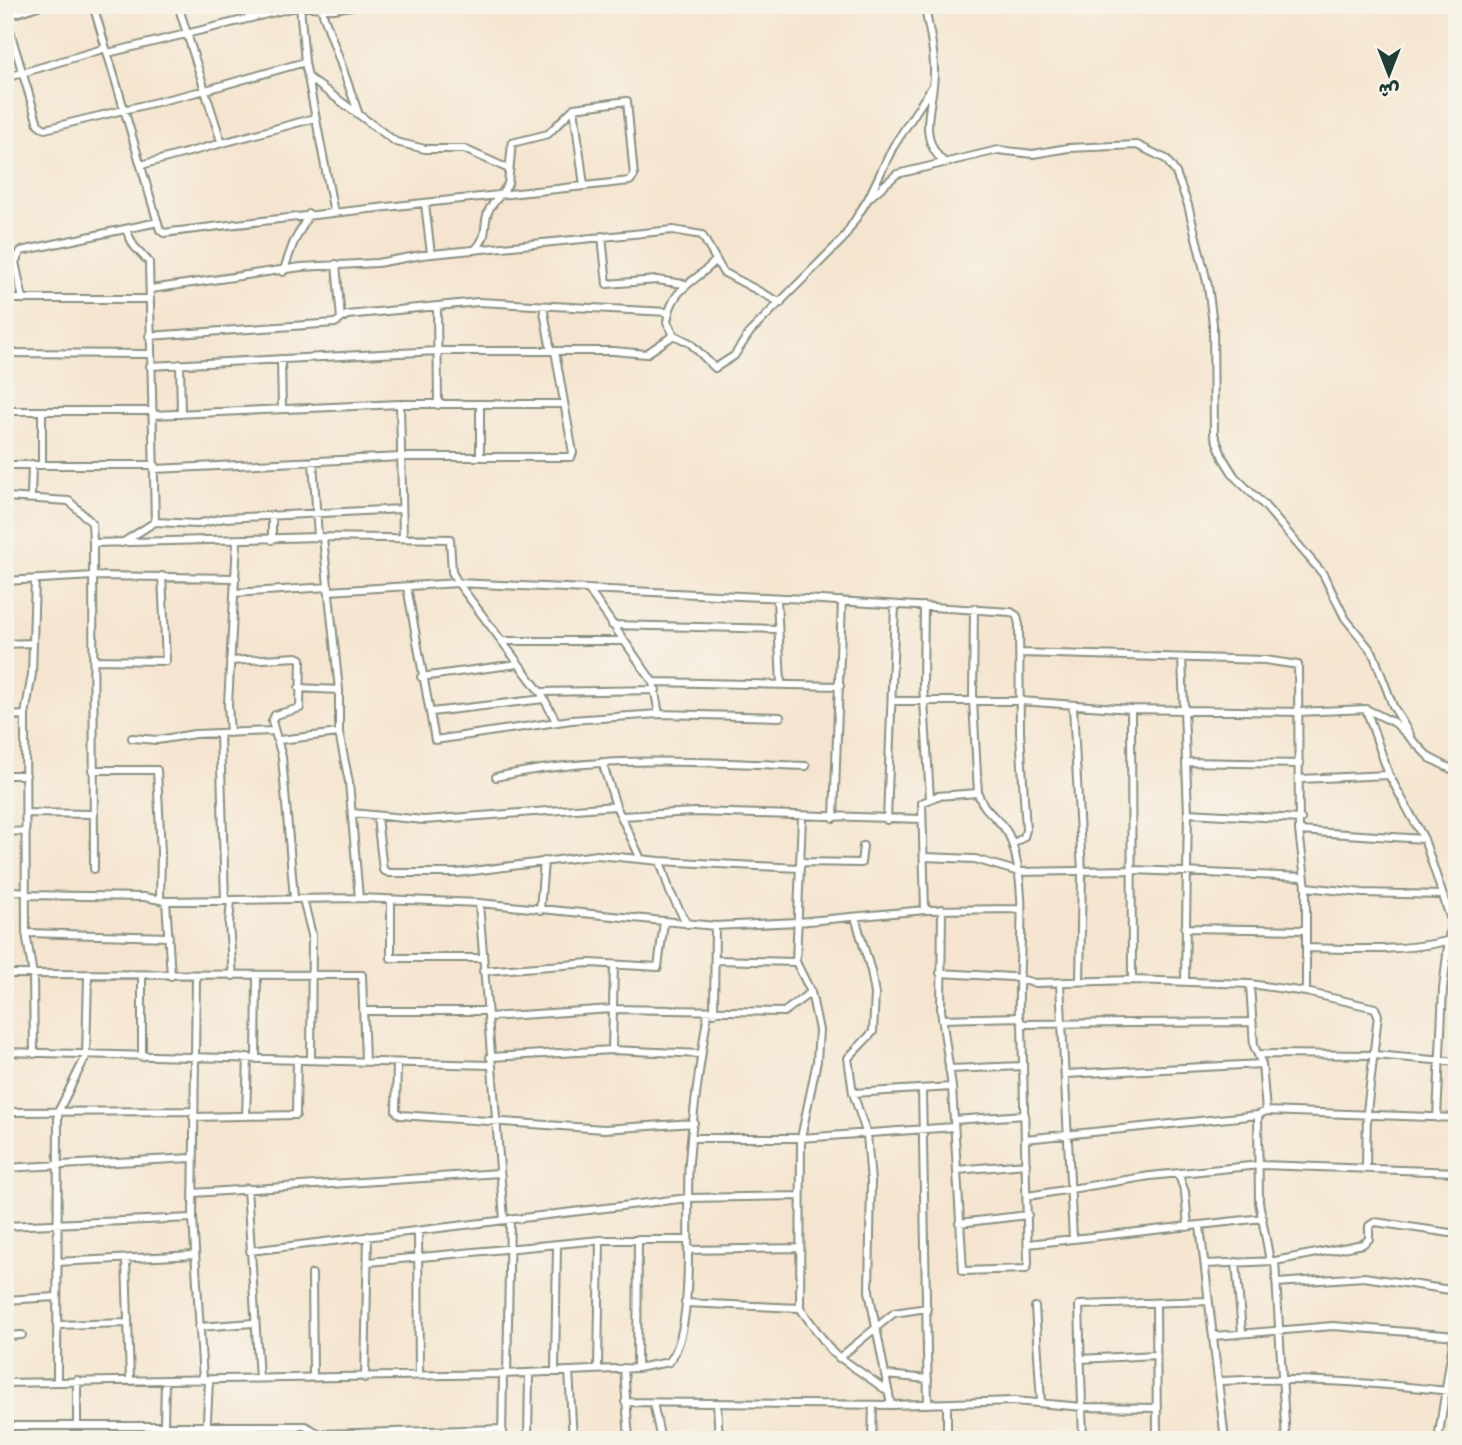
<svg xmlns="http://www.w3.org/2000/svg" width="1462" height="1445" font-family="Pangolin,'Playpen Sans Arabic',sans-serif">
<style>
.lines{fill:none;stroke-linecap:round;stroke-linejoin:round}
.minor-casing{stroke:#8a9182;stroke-width:10}
.minor{stroke:#fff;stroke-width:6}
</style>
<rect width="100%" height="100%" fill="#f7f3e8"/>
<filter id="ink" filterUnits="userSpaceOnUse"><feTurbulence type="fractalNoise" baseFrequency=".0143" numOctaves="2"/><feDisplacementMap in="SourceGraphic" scale="14" xChannelSelector="R" yChannelSelector="G"/><feConvolveMatrix kernelMatrix="1 2 1 2 8 2 1 2 1" color-interpolation-filters="sRGB"/></filter>
<filter id="wash" filterUnits="userSpaceOnUse"><feTurbulence type="fractalNoise" baseFrequency=".00686" numOctaves="4" result="noise"/><feDisplacementMap in="SourceGraphic" scale="28" xChannelSelector="R" yChannelSelector="G"/><feGaussianBlur stdDeviation="1.57" result="paint"/><feColorMatrix in="noise" values="0 0 0 0 0 0 0 0 0 0 0 0 0 0 0 0 0 1.4 0 .05"/><feComposite in="paint" operator="in"/></filter>
<g filter="url(#wash)">
<rect width="100%" height="100%" fill="#f5e5d0"/>
</g>
<g filter="url(#ink)">
<g class="lines">
<g class="minor-casing">
<path id="minor" d="M 93,5 L 160,230 L 164,233 C 319,213 475,198 630,181 L 634,176 L 627,101 L 574,108 L 548,134 L 512,143 L 508,184 C 503,193 496,199 490,208 C 481,223 491,233 475,250
M 178,5 L 221,141
M 300,5 L 305,62 L 334,213
M 924,5 C 929,27 934,48 934,70 C 935,103 914,136 945,163
M 321,8 L 358,112
M 5,15 L 38,124 L 45,129 L 206,90 L 305,62
M 5,17 L 41,5
M 108,53 L 300,6 L 334,9 L 356,5
M 5,78 L 106,48
M 309,78 L 396,142 L 425,149 L 464,149 L 509,169
M 574,108 L 584,186
M 141,165 L 315,118
M 868,199 L 897,174 L 998,150 L 1033,154 L 1068,148 L 1137,145 L 1166,159 L 1176,173 L 1188,205 L 1208,286 L 1213,324 L 1214,434 L 1223,458 L 1235,477 L 1265,506 L 1323,574 L 1345,618 L 1373,653 L 1393,706 L 1410,735
M 425,204 L 431,254
M 126,230 L 134,246 L 149,262 L 155,522
M 602,236 L 607,284 L 657,280 L 684,284
M 715,261 C 694,284 672,286 667,322 L 674,335 L 690,343 L 715,368 L 734,356 L 750,332 L 843,239 L 868,199 L 893,147 L 932,87
M 336,264 L 341,319
M 283,272 L 293,244 L 309,214
M 151,289 L 301,267 L 377,263 L 422,255 L 673,230 L 702,235 L 723,272 L 781,303
M 5,299 L 150,299
M 23,299 L 15,262 L 21,251 L 158,222
M 543,306 L 551,351
M 437,307 L 438,405
M 149,336 L 335,323 L 347,315 L 478,302 L 668,312
M 5,353 L 149,354
M 281,359 L 282,409
M 180,364 L 181,414
M 150,366 L 438,351 L 614,351 L 646,354 L 674,335
M 400,404 L 403,538
M 480,405 L 480,457
M 5,411 L 153,411
M 42,411 L 42,464
M 153,415 L 400,404 L 563,404
M 313,461 L 318,537
M 5,465 L 155,465
M 155,469 L 401,457 L 571,457 L 573,453 L 555,351
M 5,497 L 69,501 L 92,523 L 93,543
M 31,497 L 32,464
M 323,538 L 339,690 L 339,733 L 349,782 L 359,898
M 272,540 L 272,515
M 122,543 L 155,522 L 197,524 L 224,518 L 402,509
M 5,581 L 94,576 L 236,578
M 407,587 L 435,740 L 571,720 L 659,714 L 780,717
M 588,589 L 653,682 L 659,714
M 329,591 L 458,583 L 540,692 L 656,690
M 234,593 L 329,587
M 777,598 L 781,684
M 924,606 L 923,684 L 930,798
M 612,625 L 778,629
M 501,641 L 624,641
M 5,644 L 33,643
M 1020,653 L 1265,660 L 1298,665 L 1299,831 L 1306,887 L 1306,992
M 1182,658 L 1188,813 L 1185,981
M 95,660 L 166,661 L 162,576
M 230,661 L 297,657 L 301,659 L 300,708 L 275,715 L 272,721 L 282,757 L 294,898
M 421,677 L 518,664
M 653,682 L 840,686
M 299,688 L 339,690
M 542,695 L 556,721
M 892,701 L 1021,701 L 1131,709 L 1298,712 L 1366,709 L 1395,723 L 1430,758 L 1457,772
M 1073,707 L 1082,872 L 1080,981
M 1131,709 L 1132,980 L 1250,984 L 1306,992 L 1375,1008 L 1378,1015 L 1367,1112 L 1366,1167
M 1366,709 L 1389,775 L 1424,839 L 1451,920 L 1443,989 L 1437,1118
M 431,712 L 544,699
M 5,716 L 25,715
M 230,733 L 228,704 L 237,542
M 220,735 L 225,900
M 132,738 L 157,740 L 195,734 L 273,731
M 279,740 L 339,733
M 602,762 L 616,806 L 640,857
M 1186,762 L 1300,764
M 92,770 L 157,770 L 161,853 L 160,899
M 5,775 L 26,775
M 496,777 C 598,754 702,762 806,766
M 1300,779 L 1389,775
M 26,813 L 93,814
M 352,813 L 424,820 L 616,806
M 1188,813 L 1301,819
M 621,816 L 695,812 L 922,819
M 377,817 L 383,870 L 389,873 L 457,873 L 597,855 L 660,861 L 799,868
M 834,818 L 842,601
M 887,820 L 895,605
M 5,831 L 26,832
M 1299,831 L 1424,839
M 924,857 L 975,859 L 1019,872 L 1133,870 L 1303,877
M 660,861 L 670,892 L 687,924
M 800,862 L 861,863 L 863,846
M 94,869 L 93,543 L 318,537 L 450,539 L 452,572 L 458,583 L 806,599 L 1011,612 L 1017,616 L 1019,625 L 1020,732 L 1026,830 L 1024,837 L 1013,844
M 1306,887 L 1363,893 L 1442,895
M 5,890 L 25,892
M 26,895 L 144,897 L 166,901 L 359,898 L 479,903 L 715,926 L 798,922 L 925,910 L 1020,909
M 303,899 L 312,935 L 311,1059
M 231,900 L 229,924 L 233,976
M 391,900 L 391,958 L 482,958
M 166,901 L 171,976
M 479,903 L 504,1219
M 942,909 L 941,1010 L 952,1087 L 963,1271 L 1026,1269 L 1028,1264 L 1022,1024 L 1019,1017 C 1017,960 1030,895 1011,840 C 1004,820 983,813 978,793 L 973,700 L 974,608
M 540,910 L 544,861
M 925,910 L 922,803 L 937,796 L 978,793
M 855,917 L 871,971 L 875,994 L 873,1032 L 848,1058 L 853,1093 L 867,1135 L 871,1182 L 869,1291 L 891,1405
M 1185,928 L 1306,930
M 26,933 L 169,937
M 1306,948 C 1354,949 1401,952 1447,941
M 716,960 L 796,962
M 483,971 L 590,963 L 658,967 L 664,922
M 940,973 L 1012,977 L 1035,983 L 1132,980
M 5,974 L 362,975 L 365,1062
M 142,977 L 142,1057
M 196,977 L 193,1218 L 203,1380
M 1060,983 L 1073,1239
M 1250,984 L 1254,1046 L 1262,1064 L 1266,1111
M 364,1011 L 487,1011
M 714,1013 L 715,926
M 488,1017 L 613,1009 L 784,1012 L 811,992
M 942,1019 L 1019,1017
M 1022,1024 L 1252,1022
M 612,1050 L 614,965
M 5,1052 L 491,1065
M 34,1054 L 33,975 L 26,933 L 25,715 L 32,674 L 35,580
M 1258,1054 L 1374,1055 L 1457,1062
M 490,1057 L 612,1050 L 701,1054
M 256,1058 L 257,976
M 397,1064 L 396,1111 L 400,1115 L 604,1129 L 694,1123
M 949,1069 L 1023,1066
M 1066,1074 L 1262,1064
M 922,1089 L 928,1404
M 853,1093 L 952,1087
M 5,1112 L 193,1111
M 1258,1115 L 1259,1202 L 1270,1261
M 246,1116 L 248,1057
M 193,1117 L 296,1115 L 297,1059
M 954,1120 L 1025,1115
M 691,1138 L 801,1138 L 954,1127
M 1025,1139 L 1258,1115 L 1266,1111 L 1457,1118
M 5,1168 L 192,1158
M 957,1170 L 1026,1164
M 1178,1173 L 1185,1192 L 1188,1227
M 247,1188 L 259,1378
M 193,1193 L 500,1173
M 1028,1196 L 1150,1176 L 1260,1165 L 1457,1172
M 959,1223 L 1028,1215
M 5,1226 L 193,1218
M 1200,1226 L 1225,1440
M 418,1231 L 419,1376
M 1028,1244 L 1263,1218
M 688,1250 L 799,1248
M 250,1251 L 688,1198 L 800,1196
M 126,1260 L 130,1380
M 1275,1261 L 1286,1440
M 57,1262 L 195,1255
M 369,1262 L 600,1240 L 688,1240
M 1236,1262 L 1242,1332
M 1206,1264 L 1275,1261 L 1363,1244 L 1369,1239 L 1369,1226 L 1375,1222 L 1457,1234
M 312,1274 L 313,1378
M 1277,1283 L 1364,1277 L 1457,1291
M 5,1300 L 56,1297
M 685,1303 L 800,1308 L 832,1352 L 889,1392
M 1156,1303 L 1157,1440
M 1035,1307 L 1041,1402
M 800,1308 L 801,1138 L 817,1061 L 819,1030 L 811,992 L 796,962 L 802,817
M 57,1325 L 128,1323
M 199,1327 L 253,1323
M 5,1336 L 22,1335
M 1214,1336 L 1333,1326 L 1457,1336
M 839,1358 L 894,1313 L 927,1308
M 1080,1359 L 1156,1355
M 624,1368 L 629,1440
M 637,1368 L 638,1239
M 598,1369 L 600,1240
M 555,1371 L 557,1245
M 569,1371 L 573,1440
M 507,1374 L 510,1219
M 886,1375 L 928,1379
M 365,1378 L 368,1236
M 57,1380 L 58,1112 L 86,1056 L 88,976
M 1220,1381 C 1300,1377 1377,1383 1457,1392
M 5,1383 L 503,1374 L 637,1368 L 669,1362 C 697,1330 685,1207 689,1162 C 693,1112 700,1062 708,1012
M 625,1402 L 891,1405 L 1014,1401 L 1083,1407 L 1158,1408
M 653,1403 L 661,1440
M 717,1403 L 719,1440
M 947,1404 L 947,1440
M 77,1425 L 77,1380
M 164,1425 L 165,1380
M 5,1426 L 305,1426 L 320,1434 L 502,1429
M 206,1440 L 209,1380
M 502,1440 L 503,1374
M 528,1440 L 529,1373
M 872,1440 L 873,1405
M 1083,1440 L 1079,1305 L 1209,1301
M 1438,1440 L 1457,1317"/>
</g>
<use href="#minor" class="minor"/>
</g>
</g>
<rect width="1462" height="1445" fill="none" stroke="#f7f3e8" stroke-width="28"/>
<g transform="translate(1389 74) rotate(180)" stroke="#f7f3e8" stroke-width="5" paint-order="stroke">
<path d="M0-5L12 26L0 18L-12 26Z" fill="#1f3d34"/>
<text y="-10" font-size="19" font-weight="bold" text-anchor="middle" fill="#1f3d34">ش</text>
</g>
</svg>
